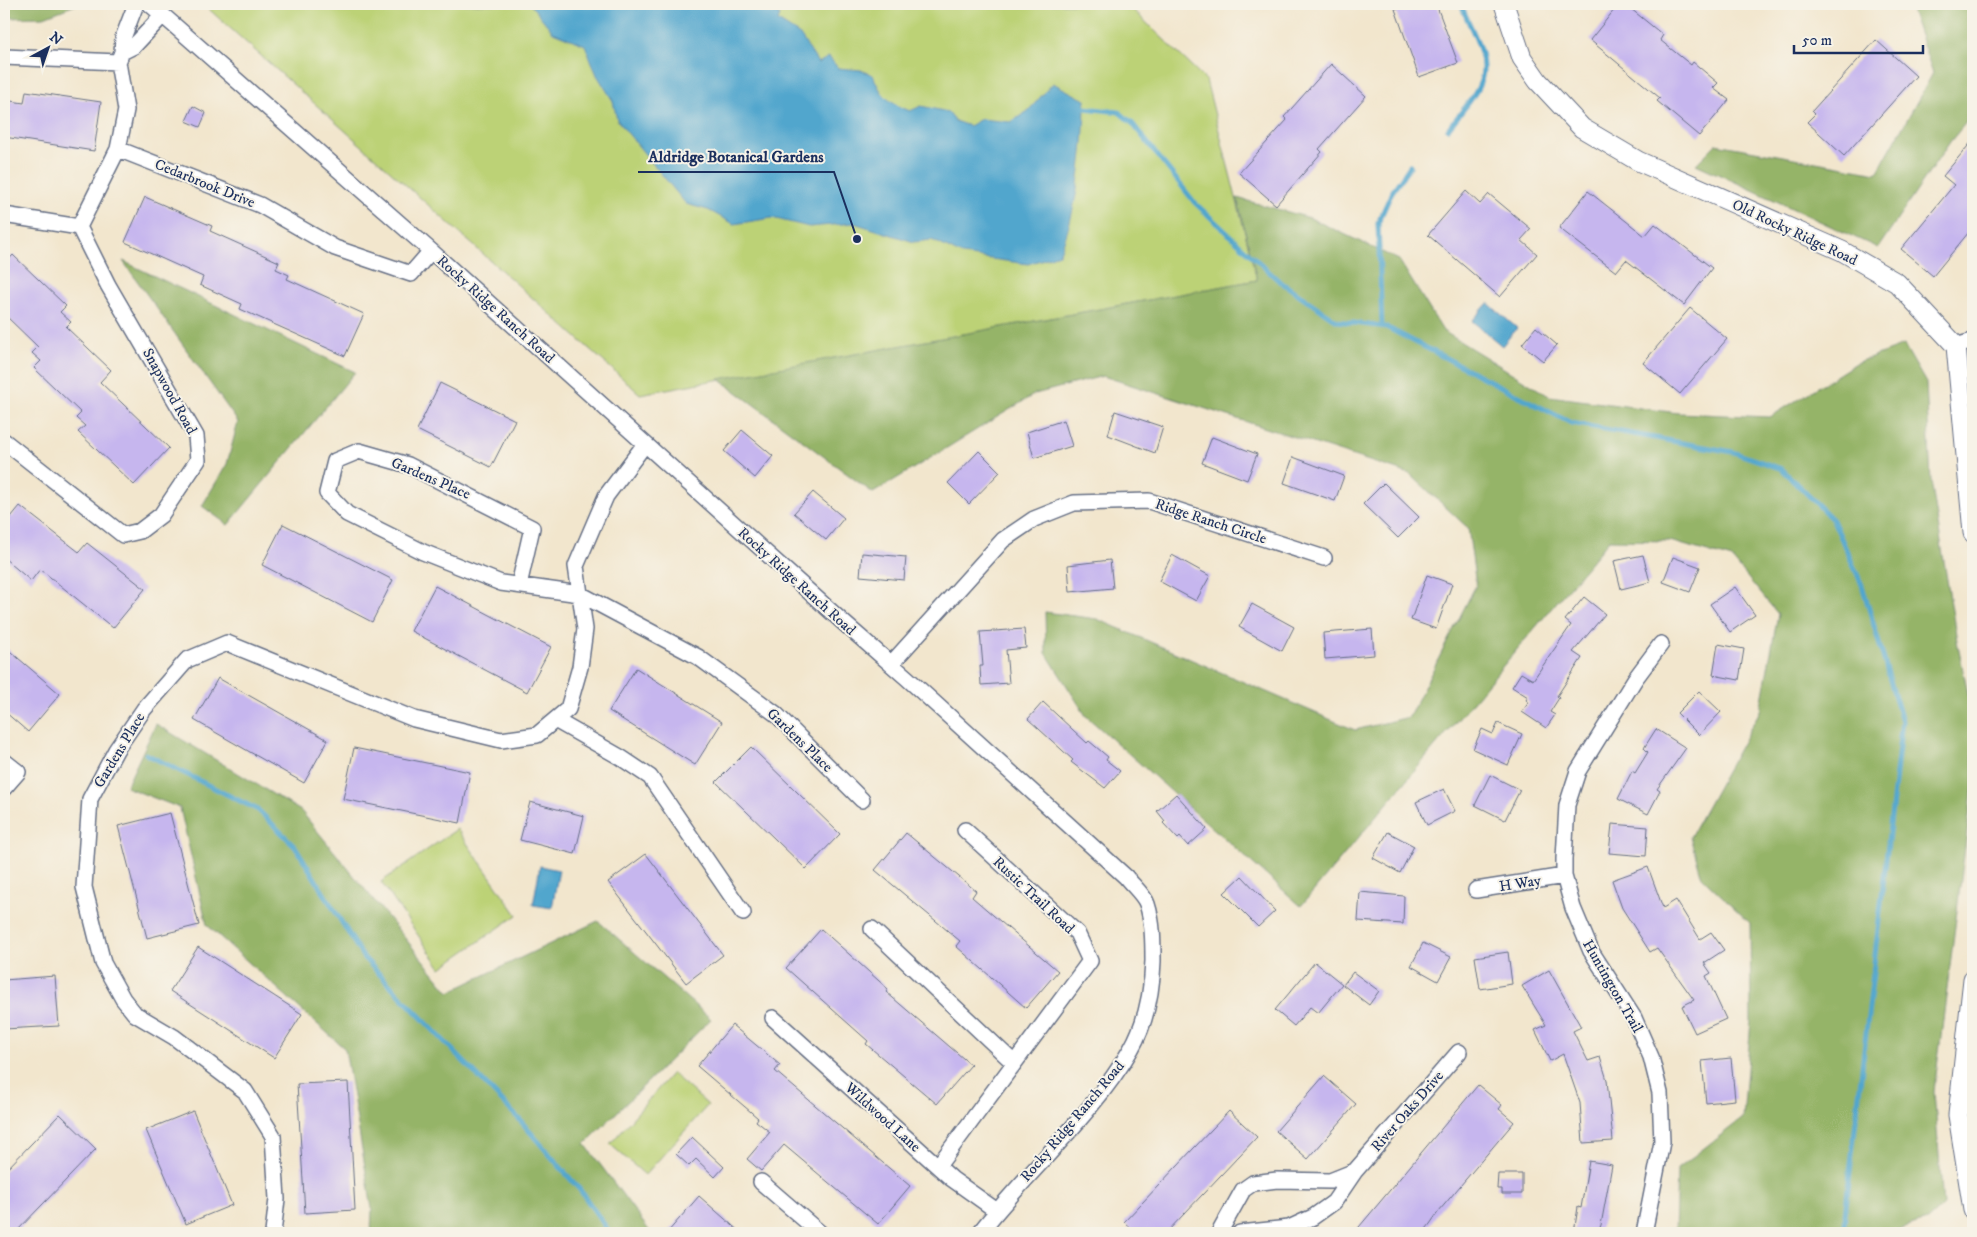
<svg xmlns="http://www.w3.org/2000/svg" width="1977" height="1237" font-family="'IM FELL DW Pica',serif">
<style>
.green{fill:#bcd276;stroke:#6c806a}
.forest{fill:#95b467;stroke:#587262}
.water{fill:#51a6cd;stroke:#366a96}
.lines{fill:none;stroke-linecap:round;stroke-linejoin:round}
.stream{stroke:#51a6cd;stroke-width:5}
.building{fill:#c6b6ee}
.minor-casing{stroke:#666f85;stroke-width:18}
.tertiary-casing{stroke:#666f85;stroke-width:21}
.minor{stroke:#fff;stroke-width:15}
.tertiary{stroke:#fff;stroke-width:19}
.labels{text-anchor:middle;stroke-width:4;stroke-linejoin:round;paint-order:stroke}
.street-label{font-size:15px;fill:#1b2f5e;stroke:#f7f3e8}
.leader{fill:none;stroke:#1b2f5e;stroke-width:2}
.callout-dot{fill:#1b2f5e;stroke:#f7f3e8;stroke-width:2}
.callout-label{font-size:16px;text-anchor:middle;font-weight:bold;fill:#1b2f5e;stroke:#f7f3e8;stroke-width:4;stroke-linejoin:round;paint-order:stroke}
</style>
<rect width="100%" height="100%" fill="#f7f3e8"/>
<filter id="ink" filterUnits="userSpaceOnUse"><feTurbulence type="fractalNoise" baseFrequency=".02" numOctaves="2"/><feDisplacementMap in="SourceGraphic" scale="10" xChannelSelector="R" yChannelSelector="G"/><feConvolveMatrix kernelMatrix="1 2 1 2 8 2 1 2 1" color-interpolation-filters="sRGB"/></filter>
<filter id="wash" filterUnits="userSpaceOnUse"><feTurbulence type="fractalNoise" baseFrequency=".0096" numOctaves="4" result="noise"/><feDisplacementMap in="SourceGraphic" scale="20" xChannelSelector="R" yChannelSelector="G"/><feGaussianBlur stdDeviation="1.12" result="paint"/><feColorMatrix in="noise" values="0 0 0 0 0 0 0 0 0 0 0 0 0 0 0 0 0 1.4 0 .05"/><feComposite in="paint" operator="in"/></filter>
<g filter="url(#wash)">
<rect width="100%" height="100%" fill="#f2e6cd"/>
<path class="green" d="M 203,4 L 1127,4 L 1206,80 L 1257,280 L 640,394 Z
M 457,829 L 517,915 L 441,968 L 381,882 Z
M 672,1073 L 708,1105 L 645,1175 L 610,1144 Z"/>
<path class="forest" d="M 4,4 L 78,4 L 44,17 L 4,18 Z
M 1909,4 L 1973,4 L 1973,114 L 1950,142 L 1878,248 L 1696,164 L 1716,144 L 1877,173 L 1933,73 Z
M 1237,198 L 1310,218 L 1399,260 L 1443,331 L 1549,396 L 1678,413 L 1770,417 L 1858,362 L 1904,345 L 1926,383 L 1931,481 L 1957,641 L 1973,718 L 1973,785 L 1934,1091 L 1943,1206 L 1927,1221 L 1887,1233 L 1675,1233 L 1677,1169 L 1743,1118 L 1751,1020 L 1750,923 L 1702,877 L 1690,837 L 1760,711 L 1778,614 L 1732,559 L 1670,541 L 1609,540 L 1301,906 L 1086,716 L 1046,653 L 1045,612 L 1097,619 L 1355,730 L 1409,717 L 1476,585 L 1468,528 L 1410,474 L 1103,376 L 1035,394 L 873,493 L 719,379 L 1257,280 Z
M 123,261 L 355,372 L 228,525 L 202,506 L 227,464 L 238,422 Z
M 156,724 L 301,811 L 449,992 L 598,921 L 711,1019 L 585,1144 L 651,1233 L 371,1233 L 372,1208 L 345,1049 L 207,925 L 180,808 L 126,787 Z"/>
<path class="water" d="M 530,4 L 755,4 L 780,15 L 778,21 L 800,35 L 818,63 L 829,57 L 838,68 L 861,70 L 873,75 C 882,97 888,102 910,111 L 921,106 L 948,112 L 955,121 L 969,126 L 981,119 L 1011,122 L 1028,111 L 1053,83 L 1085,100 C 1085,144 1077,214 1059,254 L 1028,264 L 962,255 L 932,240 L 914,242 L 854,223 L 809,227 L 772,218 L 734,224 L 708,210 L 686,204 L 617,120 L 613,101 L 597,75 L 585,45 L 553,32 Z
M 1488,303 L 1517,328 L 1502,346 L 1472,321 Z
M 540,866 L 559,870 L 552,908 L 533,905 Z"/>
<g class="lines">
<path class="stream" d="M 1085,108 L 1119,112 L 1132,123 L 1195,203 L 1278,280 L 1337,321 L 1386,327 L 1571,423 L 1733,452 L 1782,469 L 1833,520 L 1862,585 L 1902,721 L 1843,1233
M 1448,129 C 1459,114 1478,95 1482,77 C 1488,53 1468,25 1461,4
M 1382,326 L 1378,223 L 1392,192 L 1410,166
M 146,754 L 258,810 L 295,846 L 363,957 L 519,1119 L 580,1190 L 610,1233"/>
</g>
<g id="blocks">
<path class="building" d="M 1400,4 L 1436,4 L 1458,63 L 1419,77 L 1395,9 L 1401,7 Z
M 1619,4 L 1625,4 L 1663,35 L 1660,40 L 1691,65 L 1693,62 L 1718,83 L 1713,88 L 1729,100 L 1699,136 L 1657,101 L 1660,98 L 1590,40 Z
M 1876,40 L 1916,76 L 1844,156 L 1807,122 L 1815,114 L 1812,111 Z
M 1331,64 L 1366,96 L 1319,149 L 1322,152 L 1276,205 L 1239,173 L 1287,120 L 1284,117 Z
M 26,91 L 101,102 L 94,151 L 4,137 L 4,100 L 24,103 Z
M 193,106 L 206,113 L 200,127 L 186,121 Z
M 1973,140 L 1973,227 L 1933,276 L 1901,249 L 1954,185 L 1943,176 Z
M 1466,191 L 1480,204 L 1489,194 L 1531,229 L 1521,240 L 1537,254 L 1500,297 L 1428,235 Z
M 1588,191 L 1645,236 L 1655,224 L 1712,268 L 1684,305 L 1626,260 L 1616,272 L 1559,228 Z
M 145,197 L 212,226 L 210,231 L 279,262 L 276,269 L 289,275 L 287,279 L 364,314 L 345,356 L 240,309 L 242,304 L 200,285 L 203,277 L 125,242 Z
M 13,255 L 66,306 L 60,312 L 71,322 L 66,327 L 111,370 L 100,382 L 169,448 L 134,485 L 78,432 L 85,426 L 76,418 L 81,413 L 34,368 L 41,361 L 32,353 L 38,347 L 4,314 L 4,265 Z
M 1690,308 L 1727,339 L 1680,394 L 1643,363 Z
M 1536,327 L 1557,345 L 1543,361 L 1522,344 Z
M 440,383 L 515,420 L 491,467 L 417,430 Z
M 1115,411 L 1163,427 L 1155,453 L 1108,435 Z
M 1064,420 L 1072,446 L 1034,458 L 1027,432 Z
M 742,430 L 773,456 L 755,478 L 724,451 Z
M 1212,437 L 1257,454 L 1247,480 L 1202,463 Z
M 979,451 L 1000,472 L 969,504 L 948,483 Z
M 1293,457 L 1344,476 L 1335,501 L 1284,483 Z
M 1384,483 L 1419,517 L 1398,538 L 1363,504 Z
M 813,492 L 844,518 L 826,540 L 794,513 Z
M 20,506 L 79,552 L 87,543 L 145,589 L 113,628 L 40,569 L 31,581 L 4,558 L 4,511 L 11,517 Z
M 283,524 L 393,580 L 372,622 L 262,565 Z
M 862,553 L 906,557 L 904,580 L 860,576 Z
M 1172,555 L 1210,576 L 1196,601 L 1159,581 Z
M 1643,555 L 1650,582 L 1621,589 L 1614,561 Z
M 1673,557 L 1700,567 L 1690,592 L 1663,582 Z
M 1110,560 L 1113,588 L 1070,592 L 1068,565 Z
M 1427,575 L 1452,584 L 1436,629 L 1411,620 Z
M 435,586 L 551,647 L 527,692 L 411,631 Z
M 1735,587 L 1755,615 L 1730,632 L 1710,604 Z
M 1584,597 L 1605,614 L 1573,652 L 1582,658 L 1557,696 L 1559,698 L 1550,712 L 1555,715 L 1546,728 L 1522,712 L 1529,702 L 1526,700 L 1528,697 L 1512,687 L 1521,673 L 1533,680 L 1571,625 L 1565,620 Z
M 1252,604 L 1294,627 L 1282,651 L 1239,627 Z
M 1024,629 L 1026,648 L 1006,650 L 1009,683 L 981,685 L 980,666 L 983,666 L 980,632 Z
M 1372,629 L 1374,655 L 1325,659 L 1323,633 Z
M 1718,644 L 1744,649 L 1739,680 L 1713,675 Z
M 4,646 L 60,694 L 28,732 L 4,711 Z
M 636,668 L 722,722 L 695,765 L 609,711 Z
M 218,678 L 328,740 L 304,783 L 194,720 Z
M 1699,691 L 1721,712 L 1699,735 L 1677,713 Z
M 1043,702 L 1087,743 L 1089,741 L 1108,757 L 1106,760 L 1120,771 L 1105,788 L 1071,762 L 1073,760 L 1028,719 Z
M 1498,723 L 1522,734 L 1508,765 L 1473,749 L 1482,729 L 1493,734 Z
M 1656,729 L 1686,748 L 1657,789 L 1660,791 L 1648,814 L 1618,799 L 1632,771 L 1635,773 L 1648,752 L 1644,748 Z
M 751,747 L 840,834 L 806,869 L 716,782 Z
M 354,748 L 470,772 L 460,823 L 343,799 Z
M 1490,775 L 1520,790 L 1505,820 L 1475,805 Z
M 1444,789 L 1455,811 L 1427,825 L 1416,802 Z
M 1176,794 L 1207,829 L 1188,846 L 1180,837 L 1178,839 L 1163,823 L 1165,821 L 1157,811 Z
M 530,802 L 584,816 L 575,854 L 520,840 Z
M 170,813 L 199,925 L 147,938 L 118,826 Z
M 1612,824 L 1648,827 L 1646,856 L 1609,853 Z
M 1388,832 L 1414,846 L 1400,873 L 1373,858 Z
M 906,833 L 976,891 L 972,897 L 1058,971 L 1026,1008 L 956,946 L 960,941 L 875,870 Z
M 646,854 L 723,955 L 686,983 L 608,882 Z
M 1648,867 L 1663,908 L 1676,900 L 1700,939 L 1711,932 L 1724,950 L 1704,963 L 1711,973 L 1706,976 L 1726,1019 L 1695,1033 L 1682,1006 L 1694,1000 L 1657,948 L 1650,952 L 1622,908 L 1612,880 Z
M 1242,876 L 1275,911 L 1258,927 L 1224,893 Z
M 1360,892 L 1404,896 L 1403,924 L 1358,921 Z
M 821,929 L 888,989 L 886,992 L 971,1065 L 937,1104 L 866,1044 L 868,1041 L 786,968 Z
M 1423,943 L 1451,957 L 1438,981 L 1411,966 Z
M 198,947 L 302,1014 L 274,1058 L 170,991 Z
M 1508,952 L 1512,984 L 1480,989 L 1475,957 Z
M 1315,962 L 1342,984 L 1318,1013 L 1310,1007 L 1294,1026 L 1275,1010 Z
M 1549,970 L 1581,1027 L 1573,1031 L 1588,1061 L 1600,1057 L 1607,1080 L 1613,1141 L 1583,1143 L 1580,1103 L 1563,1054 L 1550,1061 L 1535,1030 L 1546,1025 L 1522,986 Z
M 1353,972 L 1379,991 L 1369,1005 L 1343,985 Z
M 55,976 L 59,1026 L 4,1029 L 4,980 Z
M 732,1025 L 780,1065 L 775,1071 L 910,1186 L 878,1224 L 784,1145 L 761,1171 L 747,1159 L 770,1132 L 756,1121 L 758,1118 L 697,1066 Z
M 1731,1058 L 1735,1100 L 1706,1103 L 1702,1061 Z
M 1324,1076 L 1356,1104 L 1308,1159 L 1276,1131 Z
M 348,1082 L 355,1210 L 305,1213 L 297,1084 Z
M 1478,1085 L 1502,1105 L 1499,1109 L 1514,1122 L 1439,1211 L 1430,1224 L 1423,1233 L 1354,1233 Z
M 193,1111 L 232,1205 L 186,1224 L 146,1130 Z
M 1229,1111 L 1257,1137 L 1166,1233 L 1136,1233 L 1124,1222 Z
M 60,1114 L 96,1149 L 15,1233 L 9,1233 L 4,1228 L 4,1172 Z
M 692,1137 L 724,1167 L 715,1177 L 696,1159 L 689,1166 L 676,1154 Z
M 1589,1161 L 1612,1165 L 1601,1225 L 1598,1233 L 1574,1233 L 1578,1207 L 1581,1208 Z
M 1498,1174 L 1522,1174 L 1522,1194 L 1502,1194 L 1502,1189 L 1497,1189 Z
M 699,1196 L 741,1233 L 667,1233 Z"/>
</g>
</g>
<g filter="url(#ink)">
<use href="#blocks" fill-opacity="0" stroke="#666f85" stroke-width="1"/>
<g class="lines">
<g class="minor-casing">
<path id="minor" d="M 150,4 L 431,251 L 845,624 L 907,678 L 1126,877 C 1132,885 1144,895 1147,904 C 1153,922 1153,943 1153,961 C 1152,991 1146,1023 1131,1049 C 1094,1114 1027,1172 981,1231 L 983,1233
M 122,52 L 134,46 L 163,15
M 4,57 L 118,62
M 118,149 L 260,205 L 335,248 L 411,274 L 431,251
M 4,215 L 79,227
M 79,227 L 118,149 L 126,110 L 118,62 L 122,52 L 123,38 L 136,4
M 1956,346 L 1973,341
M 4,441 L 123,535 L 140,531 L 161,515 L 198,460 L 196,436 L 108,285 L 79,227
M 519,585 L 532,528 L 408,465 L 359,451 L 335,461 L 327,493 L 347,514 L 423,552 L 501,583 L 580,594 L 698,657 L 776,714 L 862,800
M 891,664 L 1003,540 L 1034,519 L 1074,503 L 1149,501 L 1324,558
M 555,720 L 620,757 L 650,777 L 743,913
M 4,761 L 18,772 L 4,788
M 1476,890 L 1564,876
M 872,929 L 1014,1063
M 773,1018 L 952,1179 L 997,1211
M 938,1166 L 1090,961 L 1077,933 L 965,830
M 761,1182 L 820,1233
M 273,1233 L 277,1199 L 273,1136 L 245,1091 L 174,1037 L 135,1014 L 123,999 L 103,963 L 84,887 L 90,799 L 116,750 L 144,709 L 187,660 L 227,643 L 414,719 L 501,740 L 537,735 L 568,709 L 580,667 L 585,629 L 576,566 L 606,496 L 645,444
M 1219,1233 L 1243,1190 L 1253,1183 L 1277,1180 L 1330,1181 L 1355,1171
M 1240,1233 L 1289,1228 L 1313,1217 L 1334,1202 L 1355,1171 L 1459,1052
M 1644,1233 L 1662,1142 L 1660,1093 L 1651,1057 L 1634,1018 L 1591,951 L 1573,908 L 1564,876 L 1564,859 L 1567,805 L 1578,771 L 1635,679 L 1661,644"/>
</g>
<g class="tertiary-casing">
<path id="tertiary" d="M 1504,4 L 1522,58 L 1538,81 L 1582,128 L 1638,161 L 1842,251 L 1897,283 L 1956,346 L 1973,533
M 1973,979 L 1958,1115 L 1973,1210"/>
</g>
<use href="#minor" class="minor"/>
<use href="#tertiary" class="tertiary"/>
</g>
</g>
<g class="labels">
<g class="street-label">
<text transform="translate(205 183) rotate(22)" y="5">Cedarbrook Drive</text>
<text transform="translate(1795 232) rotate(25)" y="5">Old Rocky Ridge Road</text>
<text transform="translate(496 309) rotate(42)" y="5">Rocky Ridge Ranch Road</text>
<text transform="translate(170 391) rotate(61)" y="5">Snapwood Road</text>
<text transform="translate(431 478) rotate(23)" y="5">Gardens Place</text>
<text transform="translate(1211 521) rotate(18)" y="5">Ridge Ranch Circle</text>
<text transform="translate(797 581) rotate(42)" y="5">Rocky Ridge Ranch Road</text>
<text transform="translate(800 740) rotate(44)" y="5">Gardens Place</text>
<text transform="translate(119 750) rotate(-59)" y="5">Gardens Place</text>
<text transform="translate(1520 883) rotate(-9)" y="5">H Way</text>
<text transform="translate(1034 895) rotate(43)" y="5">Rustic Trail Road</text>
<text transform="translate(1613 986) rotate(60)" y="5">Huntington Trail</text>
<text transform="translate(1407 1111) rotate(-49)" y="5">River Oaks Drive</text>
<text transform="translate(883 1117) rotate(42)" y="5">Wildwood Lane</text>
<text transform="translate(1072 1121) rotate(-50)" y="5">Rocky Ridge Ranch Road</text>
</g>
</g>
<path class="leader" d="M857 239L834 172H638"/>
<circle class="callout-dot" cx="857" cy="239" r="5"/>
<g class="callout-label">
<text x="736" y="162">Aldridge Botanical Gardens</text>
</g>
<rect width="1977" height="1237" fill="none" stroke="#f7f3e8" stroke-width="20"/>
<g transform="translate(48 48) rotate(40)" stroke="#f7f3e8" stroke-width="4" paint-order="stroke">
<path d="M0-4L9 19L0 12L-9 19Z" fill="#1b2f5e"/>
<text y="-8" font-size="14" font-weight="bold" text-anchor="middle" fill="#1b2f5e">N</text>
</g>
<path d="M1794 45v8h129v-8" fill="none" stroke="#1b2f5e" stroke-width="2.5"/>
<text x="1802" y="45" font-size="15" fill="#1b2f5e" stroke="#f7f3e8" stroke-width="4" paint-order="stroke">50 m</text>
</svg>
